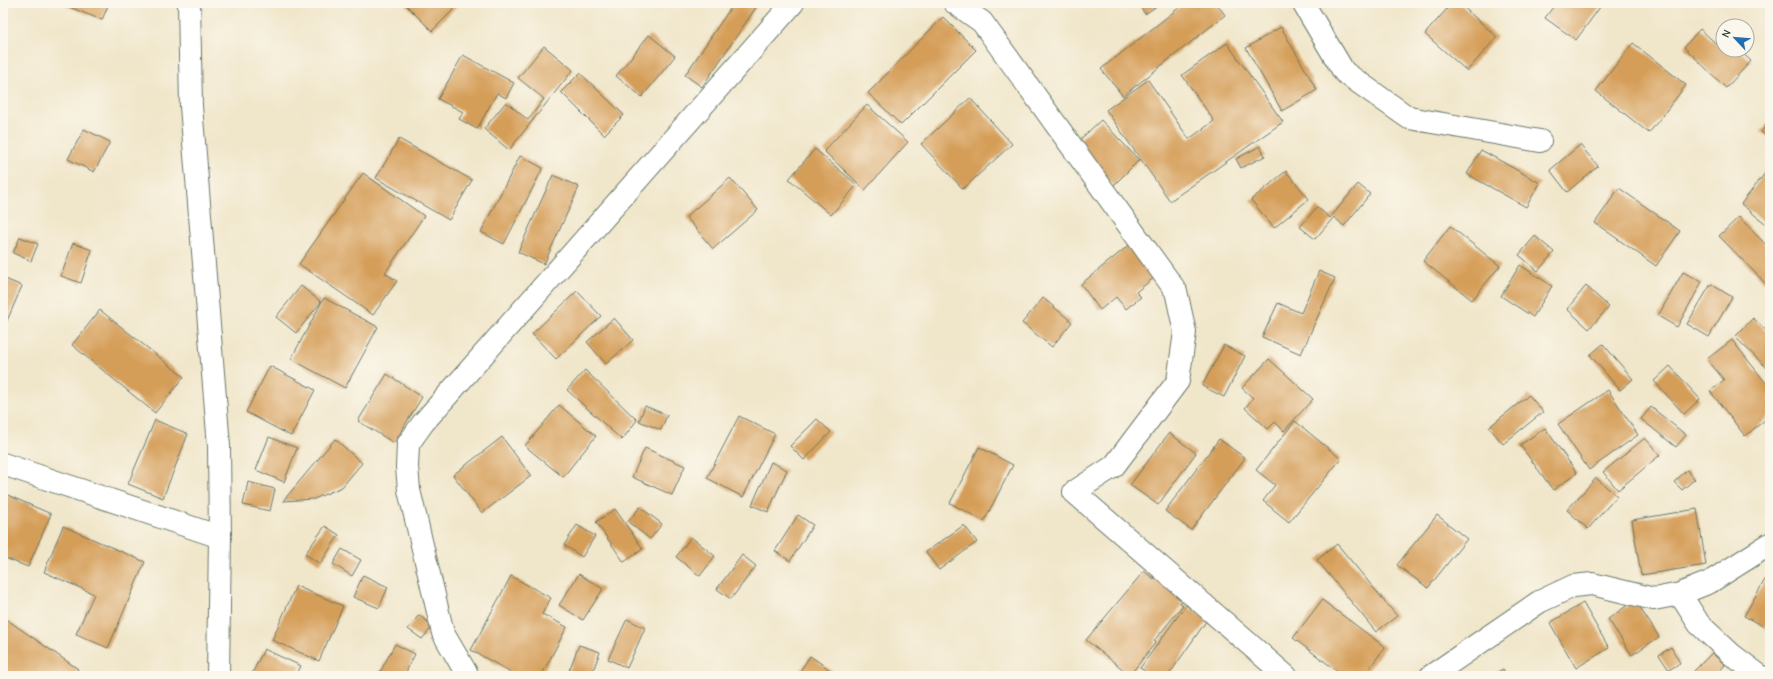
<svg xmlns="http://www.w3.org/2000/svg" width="1773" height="679" font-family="'Comic Neue',sans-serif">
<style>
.building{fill:#d59e59}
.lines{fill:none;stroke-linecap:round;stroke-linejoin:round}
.street-casing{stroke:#687868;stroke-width:24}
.street{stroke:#fff;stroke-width:22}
</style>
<rect width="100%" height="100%" fill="#fbf7ec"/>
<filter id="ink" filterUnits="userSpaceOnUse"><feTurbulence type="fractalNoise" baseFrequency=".025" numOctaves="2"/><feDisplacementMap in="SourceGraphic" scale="8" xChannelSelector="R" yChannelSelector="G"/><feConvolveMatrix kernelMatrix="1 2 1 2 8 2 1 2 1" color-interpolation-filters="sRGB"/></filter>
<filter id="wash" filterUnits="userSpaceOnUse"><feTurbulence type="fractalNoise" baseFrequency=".012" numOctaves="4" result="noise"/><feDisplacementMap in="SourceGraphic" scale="16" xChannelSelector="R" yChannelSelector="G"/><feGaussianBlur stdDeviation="0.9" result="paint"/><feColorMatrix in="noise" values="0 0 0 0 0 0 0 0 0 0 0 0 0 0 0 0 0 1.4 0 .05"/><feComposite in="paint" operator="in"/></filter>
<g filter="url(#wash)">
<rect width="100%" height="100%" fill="#f0e6ca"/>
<g id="blocks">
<path class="building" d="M 59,3 L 109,3 L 102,20 Z
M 404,3 L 460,3 L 432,31 Z
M 734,3 L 759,3 L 702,87 L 685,75 Z
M 1138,3 L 1161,3 L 1145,14 Z
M 1185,3 L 1216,3 L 1225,15 L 1123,96 L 1101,69 Z
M 1452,3 L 1459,3 L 1497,37 L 1467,71 L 1425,34 Z
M 1556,3 L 1603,3 L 1576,40 L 1545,18 Z
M 943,17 L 976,50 L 901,125 L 868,93 Z
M 1281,27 L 1317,90 L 1282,111 L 1246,48 Z
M 1700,29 L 1721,48 L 1723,46 L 1723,50 L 1739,50 L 1751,61 L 1726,88 L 1684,47 Z
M 649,35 L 675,56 L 642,97 L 616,76 Z
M 1227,43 L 1283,122 L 1170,201 L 1106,110 L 1148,80 L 1189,139 L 1214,121 L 1182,75 Z
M 1633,43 L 1686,85 L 1649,133 L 1596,91 Z
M 544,46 L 573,70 L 509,150 L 484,129 L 506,102 L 528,120 L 544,99 L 518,78 Z
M 463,55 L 514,83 L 506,98 L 497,93 L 477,129 L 459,119 L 463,112 L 438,99 Z
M 580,73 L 624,115 L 604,135 L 561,92 Z
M 970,98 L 1012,144 L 963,189 L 921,144 Z
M 867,105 L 908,142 L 865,190 L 824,151 Z
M 1101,120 L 1139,160 L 1113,186 L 1074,145 Z
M 1770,120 L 1770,138 L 1761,132 Z
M 84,129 L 110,142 L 94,172 L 68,159 Z
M 399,139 L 472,180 L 449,220 L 376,178 Z
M 1580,145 L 1598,166 L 1567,192 L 1550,170 Z
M 1260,146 L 1265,156 L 1241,168 L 1236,159 Z
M 815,149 L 857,185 L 831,215 L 789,179 Z
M 1481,150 L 1540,183 L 1526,207 L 1467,174 Z
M 520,156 L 543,168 L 504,244 L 481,232 Z
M 1769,168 L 1770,169 L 1770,227 L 1741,204 Z
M 1286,171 L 1309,199 L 1274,228 L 1251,200 Z
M 363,173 L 424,216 L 385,273 L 397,281 L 373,315 L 299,264 Z
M 553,175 L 579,187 L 544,264 L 518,252 Z
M 730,178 L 758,210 L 713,249 L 686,217 Z
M 1358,184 L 1370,194 L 1344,226 L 1334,217 L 1315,239 L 1300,227 L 1317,207 L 1330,218 Z
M 1619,188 L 1680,231 L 1656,266 L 1595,223 Z
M 1739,217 L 1770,249 L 1770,288 L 1719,236 Z
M 1450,226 L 1500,266 L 1472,300 L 1423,261 Z
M 1535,236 L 1554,252 L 1538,271 L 1519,255 Z
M 20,237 L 38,244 L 31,261 L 13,253 Z
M 1134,241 L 1160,273 L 1136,292 L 1141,297 L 1126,309 L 1116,297 L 1100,310 L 1081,284 Z
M 73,243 L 92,250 L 81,283 L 61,276 Z
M 1520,265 L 1552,286 L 1533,317 L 1501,296 Z
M 1319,271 L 1335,278 L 1301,354 L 1262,337 L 1278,303 L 1301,313 Z
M 1683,272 L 1702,282 L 1677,327 L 1658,316 Z
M 3,278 L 22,286 L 3,330 Z
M 1711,284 L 1732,297 L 1709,337 L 1687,324 Z
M 301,286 L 321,302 L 296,333 L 276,317 Z
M 1586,286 L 1609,307 L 1589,329 L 1567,309 Z
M 577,291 L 601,316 L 556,359 L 532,334 Z
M 324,298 L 378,327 L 345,388 L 291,359 Z
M 1043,298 L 1072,322 L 1052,347 L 1022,323 Z
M 100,310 L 184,377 L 155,413 L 72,345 Z
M 614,318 L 633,340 L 606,364 L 587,342 Z
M 1753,318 L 1770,334 L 1770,371 L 1735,337 Z
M 1732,340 L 1770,388 L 1770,416 L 1745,436 L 1710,391 L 1724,380 L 1707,359 Z
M 1603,344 L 1633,379 L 1620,390 L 1590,355 Z
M 1224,345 L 1245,356 L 1224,397 L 1202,386 Z
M 1269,359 L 1313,399 L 1284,431 L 1275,422 L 1268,429 L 1245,408 L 1253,398 L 1242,388 Z
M 270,366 L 315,390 L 291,436 L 246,412 Z
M 1670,366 L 1700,399 L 1684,414 L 1654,381 Z
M 585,370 L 637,420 L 622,440 L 567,390 Z
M 387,374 L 422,397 L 394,443 L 358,421 Z
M 1608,390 L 1638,435 L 1589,470 L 1558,424 Z
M 1529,395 L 1543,412 L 1503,444 L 1489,427 Z
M 559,405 L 596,436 L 563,477 L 525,446 Z
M 645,406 L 667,415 L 661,430 L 639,421 Z
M 1651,407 L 1686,435 L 1676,447 L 1641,419 Z
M 739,416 L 775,434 L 743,497 L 707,478 Z
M 817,419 L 831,432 L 804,460 L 790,446 Z
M 155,420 L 188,434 L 163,498 L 128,484 Z
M 1295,421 L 1341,459 L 1289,522 L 1263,501 L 1275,485 L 1256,470 Z
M 1545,428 L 1577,473 L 1553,490 L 1520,445 Z
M 1169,433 L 1196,453 L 1158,505 L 1130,485 Z
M 269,437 L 297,448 L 284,482 L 256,470 Z
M 502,437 L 531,476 L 482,513 L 453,475 Z
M 1645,438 L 1660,455 L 1618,490 L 1603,472 Z
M 335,439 L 362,463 L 342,487 L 314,499 L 283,501 Z
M 1219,439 L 1245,458 L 1191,530 L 1165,511 Z
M 979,447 L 1013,465 L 984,521 L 950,503 Z
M 645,448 L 685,466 L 672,495 L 632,477 Z
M 771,462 L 787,470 L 768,512 L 752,505 Z
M 1687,470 L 1695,479 L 1682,490 L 1674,482 Z
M 1596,478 L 1617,496 L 1588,529 L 1567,510 Z
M 248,482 L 275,489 L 270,511 L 243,505 Z
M 3,493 L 51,514 L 28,567 L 5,558 L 3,562 Z
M 640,507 L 662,524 L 650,539 L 628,522 Z
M 615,509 L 643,549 L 624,562 L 596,522 Z
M 1697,509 L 1706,565 L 1641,575 L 1632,520 Z
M 798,515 L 813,525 L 790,561 L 775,551 Z
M 1437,515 L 1467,539 L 1428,588 L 1397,565 Z
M 577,525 L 595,536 L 582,557 L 564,545 Z
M 964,525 L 977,542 L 939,570 L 926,552 Z
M 63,526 L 145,562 L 108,648 L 76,634 L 94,594 L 44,572 Z
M 325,526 L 339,535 L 320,564 L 305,554 Z
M 691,537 L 715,556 L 700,576 L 676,557 Z
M 1337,544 L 1397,616 L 1376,632 L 1317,560 Z
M 342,549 L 361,560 L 352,576 L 333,564 Z
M 742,555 L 756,566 L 731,599 L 717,589 Z
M 1144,571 L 1154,579 L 1160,572 L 1187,594 L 1180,603 L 1183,605 L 1154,641 L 1156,642 L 1130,675 L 1086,640 Z
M 1770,571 L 1770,630 L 1744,616 Z
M 579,574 L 603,589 L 583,620 L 559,605 Z
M 363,575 L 388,587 L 379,608 L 353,597 Z
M 511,576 L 551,598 L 542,614 L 567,627 L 541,676 L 518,676 L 471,650 Z
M 296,586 L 343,606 L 319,661 L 272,640 Z
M 1322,600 L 1385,647 L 1364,676 L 1344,676 L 1293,638 Z
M 1635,600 L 1659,637 L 1632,655 L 1608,619 Z
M 1583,603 L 1609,648 L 1576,668 L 1550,623 Z
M 1186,605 L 1207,620 L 1168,676 L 1152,676 L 1140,668 Z
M 419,615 L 433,626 L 422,639 L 408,629 Z
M 3,617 L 78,669 L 73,676 L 8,676 L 3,673 Z
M 627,619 L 645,628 L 627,668 L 608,659 Z
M 395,644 L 415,654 L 404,676 L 378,676 Z
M 579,645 L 600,652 L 591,676 L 567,676 Z
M 1671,647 L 1680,663 L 1669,670 L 1659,655 Z
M 264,649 L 301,666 L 296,676 L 251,676 Z
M 1712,653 L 1725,665 L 1715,676 L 1695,676 L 1692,673 Z
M 810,656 L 839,676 L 797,676 Z
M 1503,669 L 1507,676 L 1491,676 Z"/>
</g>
</g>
<g filter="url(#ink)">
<use href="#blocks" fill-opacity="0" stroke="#687868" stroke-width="1"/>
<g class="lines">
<g class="street-casing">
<path id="street" d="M 189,3 L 191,106 L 219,446 L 220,537 L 218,676
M 955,3 L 982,22 L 1176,291 L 1185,332 L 1178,381 L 1114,466 L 1074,492 L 1286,676
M 1303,3 L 1344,72 L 1409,118 L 1540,141
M 3,464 L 220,537
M 1680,594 L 1699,624 L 1731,654 L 1760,676
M 468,676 L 443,633 L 409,490 L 407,467 L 408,444 L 423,423 L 793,3
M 1431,676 L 1539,602 L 1573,586 L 1592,584 L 1654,599 L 1680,594 L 1710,582 L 1770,544"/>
</g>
<use href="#street" class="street"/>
</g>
</g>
<rect width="1773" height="679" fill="none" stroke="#fbf7ec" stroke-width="16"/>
<g transform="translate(1735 38) rotate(296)"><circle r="19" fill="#fbf7ec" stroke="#a3ada2"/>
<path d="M0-3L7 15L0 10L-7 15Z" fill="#1f6fb2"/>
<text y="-6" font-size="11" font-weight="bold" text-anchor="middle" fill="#1f3d34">N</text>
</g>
</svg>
